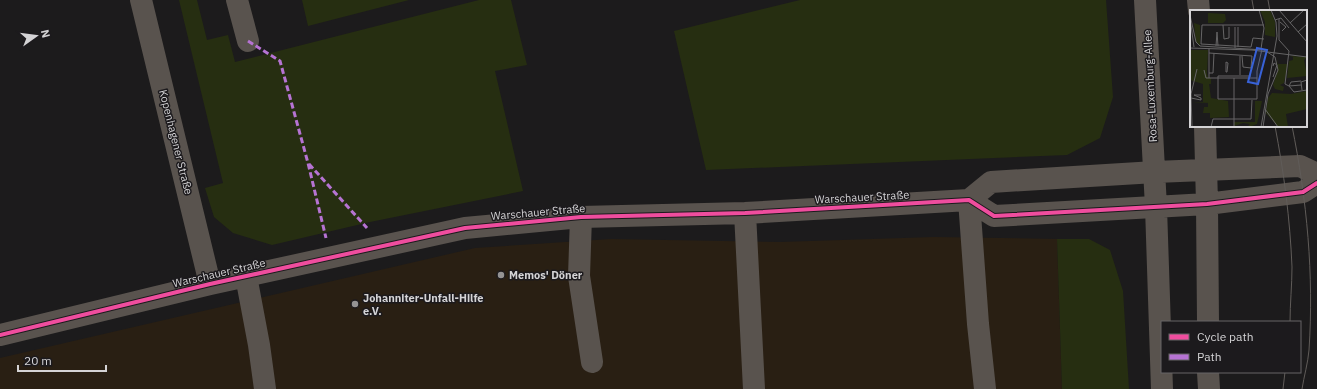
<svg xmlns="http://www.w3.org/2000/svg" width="1317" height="389" font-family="'IBM Plex Sans',sans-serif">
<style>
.commercial{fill:#291f13}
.green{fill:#262e11}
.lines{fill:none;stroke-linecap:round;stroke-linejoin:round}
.minor{stroke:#59534e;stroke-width:22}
.tram{stroke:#605c59;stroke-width:1}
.quiet{stroke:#b673d3;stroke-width:3;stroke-dasharray:6 3;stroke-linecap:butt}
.cycleway-casing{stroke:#1c1a1d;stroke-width:6}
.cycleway{stroke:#ef4d9e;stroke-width:4}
.poi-dot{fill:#949394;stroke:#1c1a1d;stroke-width:1.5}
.labels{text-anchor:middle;stroke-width:3;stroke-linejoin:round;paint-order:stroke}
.street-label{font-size:11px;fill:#d4d3d5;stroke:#1c1a1d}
.poi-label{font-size:11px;font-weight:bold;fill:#d4d3d5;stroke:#1c1a1d;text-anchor:start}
.inset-road{fill:none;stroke:#666566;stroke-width:1}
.view{fill:#3862d8;fill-opacity:0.15;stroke:#3862d8;stroke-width:2}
.inset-edge{fill:none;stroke:#d4d3d5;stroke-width:2}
</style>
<rect width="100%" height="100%" fill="#1c1b1c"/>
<path class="commercial" d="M 934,237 L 1057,239 L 1062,389 L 0,389 L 0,358 L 475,248 L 611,239 L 780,242 Z"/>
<path class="green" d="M 179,0 L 197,0 L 207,40 L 228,35 L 235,62 L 479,0 L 511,0 L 527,65 L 495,71 L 523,191 L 370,222 L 272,245 L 233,233 L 214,217 L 205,188 L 223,183 Z
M 302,0 L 409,0 L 308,26 Z
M 800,0 L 1106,0 L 1113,97 L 1100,138 L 1067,155 L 706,170 L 674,31 Z
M 1057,239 L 1089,239 L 1110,250 L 1123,291 L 1129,389 L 1062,389 Z"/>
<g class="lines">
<path class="minor" d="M 141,0 L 210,284
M 237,0 L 248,41
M 1145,0 L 1156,207 L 1162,389
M 1198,0 L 1199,11
M 1205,126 L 1207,204 L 1208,322
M 969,200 L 991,182 L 1155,172 L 1300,166 L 1317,174
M 969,200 L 978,324 L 985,389
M 745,213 L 754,389
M 581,217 L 579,276 L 592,362
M 246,276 L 259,345 L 265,389
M 0,335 L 210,284 L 465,228 L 581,217 L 745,213 L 969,200 L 994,216 L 1207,204 L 1303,192 L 1317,183
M 1208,372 L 1209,389"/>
<path class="tram" d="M 1252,0 L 1254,11
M 1268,0 L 1270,11
M 1275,126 C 1284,173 1290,219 1292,267 C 1292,285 1290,304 1290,322
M 1292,126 C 1307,200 1314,275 1309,350 C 1308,363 1304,376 1302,389
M 1283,389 L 1285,372"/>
<path class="quiet" d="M 248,41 L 280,61 L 308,163 L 326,238
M 309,164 L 367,228"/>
<g class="cycleway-casing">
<path id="cycleway" d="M 0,335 L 210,284 L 465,228 L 581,217 L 745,213 L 969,200 L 994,216 L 1207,204 L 1303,192 L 1317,183"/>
</g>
<use href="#cycleway" class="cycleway"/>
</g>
<g class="poi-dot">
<circle cx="501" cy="275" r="4"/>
<circle cx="355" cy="304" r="4"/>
</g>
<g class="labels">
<g class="street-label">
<text transform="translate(1150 86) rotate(-93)" y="4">Rosa-Luxemburg-Allee</text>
<text transform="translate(176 142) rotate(76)" y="4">Kopenhagener Straße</text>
<text transform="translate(862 197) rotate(-3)" y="4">Warschauer Straße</text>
<text transform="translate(538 212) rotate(-5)" y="4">Warschauer Straße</text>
<text transform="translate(219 273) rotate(-13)" y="4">Warschauer Straße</text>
</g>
<g class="poi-label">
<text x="509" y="279">Memos' Döner</text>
<text x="363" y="302">Johanniter-Unfall-Hilfe<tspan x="363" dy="13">e.V.</tspan></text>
</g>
</g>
<g transform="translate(1190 10)">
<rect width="117" height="117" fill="#1c1b1c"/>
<path d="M 70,0 L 80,0 L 85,12 L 85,27 L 75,25 L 75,12 ZM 18,3 L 35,4 L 36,10 L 33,13 L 18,13 ZM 4,13 L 10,15 L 10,36 L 6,32 ZM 0,40 L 18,40 L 17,63 L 18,68 L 21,68 L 21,74 L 19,74 L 21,88 L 38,91 L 39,107 L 20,108 L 20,103 L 13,103 L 14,97 L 18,97 L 18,93 L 2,92 L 13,92 L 13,74 L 0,70 ZM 87,46 L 88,54 L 98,54 L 94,73 L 90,75 L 94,77 L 93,81 L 85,79 L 83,75 L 88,60 ZM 100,46 L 117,47 L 114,50 L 117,66 L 97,68 L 99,51 L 103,50 L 103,47 ZM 117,81 L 117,99 L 96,104 L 98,117 L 88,117 L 76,103 L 78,88 L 82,83 L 101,84 ZM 65,91 L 72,91 L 67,114 L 59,117 L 57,117 L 60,114 L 53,113 L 44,116 L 44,112 L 65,112 Z" fill="#262e11"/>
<path class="inset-road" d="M 69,0 L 74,18 L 71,39M 89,0 L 117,32M 0,5 L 6,32 L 10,36 L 74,40 L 85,47 L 88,60 L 78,84 L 73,117M 0,8 L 4,37M 89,9 L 89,30 L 99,41 L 95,74 L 99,76 L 101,72 L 111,71M 85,10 L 91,8 L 99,18M 90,12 L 96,17 L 92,21M 100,13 L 114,0M 33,15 L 34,29 L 39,28 L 39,17M 108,22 L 117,14M 74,29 L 63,28 L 61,37 L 11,34 L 12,15 L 74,15M 26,36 L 27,22 L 28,36M 48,37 L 48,17M 0,38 L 62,40 L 117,47M 45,38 L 45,17M 19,43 L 62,46 L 61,58 L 53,57 L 52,46M 36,52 L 38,53 L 37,62 L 36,62 ZM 14,60 L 16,68 L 67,68M 19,63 L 23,63 L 24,43M 50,65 L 50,46M 61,66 L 28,66 L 28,89 L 67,89 L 67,61 L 72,39M 83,67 L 87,55 L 84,53 L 83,56M 19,68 L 19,38M 99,76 L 104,82 L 117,80M 99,76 L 111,75M 112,80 L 111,72 L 117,70M 1,88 L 11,90 L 11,88 L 4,85 L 11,85M 75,99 L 88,117M 2,117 L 1,84 L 7,59M 21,117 L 23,109 L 61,109 L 62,90M 44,117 L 44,68M 71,117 L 87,26 L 86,12 L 81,0"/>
<path class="view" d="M 67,38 L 77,40 L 68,74 L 58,72 Z"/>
<rect width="117" height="117" class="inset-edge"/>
</g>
<rect x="1161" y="321" width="140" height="52" fill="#1c1a1d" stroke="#666467"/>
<rect x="1169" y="334" width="20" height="6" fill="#ef4d9e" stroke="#666467"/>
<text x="1197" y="341" font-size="12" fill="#d4d3d5">Cycle path</text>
<rect x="1169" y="354" width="20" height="6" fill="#b673d3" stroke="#666467"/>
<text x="1197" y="361" font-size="12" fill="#d4d3d5">Path</text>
<g transform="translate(36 36) rotate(76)" stroke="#1c1a1d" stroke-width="3" paint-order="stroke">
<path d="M0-3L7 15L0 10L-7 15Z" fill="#d4d3d5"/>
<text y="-6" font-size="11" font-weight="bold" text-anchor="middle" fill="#d4d3d5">N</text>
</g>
<path d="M18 365v6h88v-6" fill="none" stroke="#d4d3d5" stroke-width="2"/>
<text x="24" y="365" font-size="12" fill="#d4d3d5" stroke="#1c1a1d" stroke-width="3" paint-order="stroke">20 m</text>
</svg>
